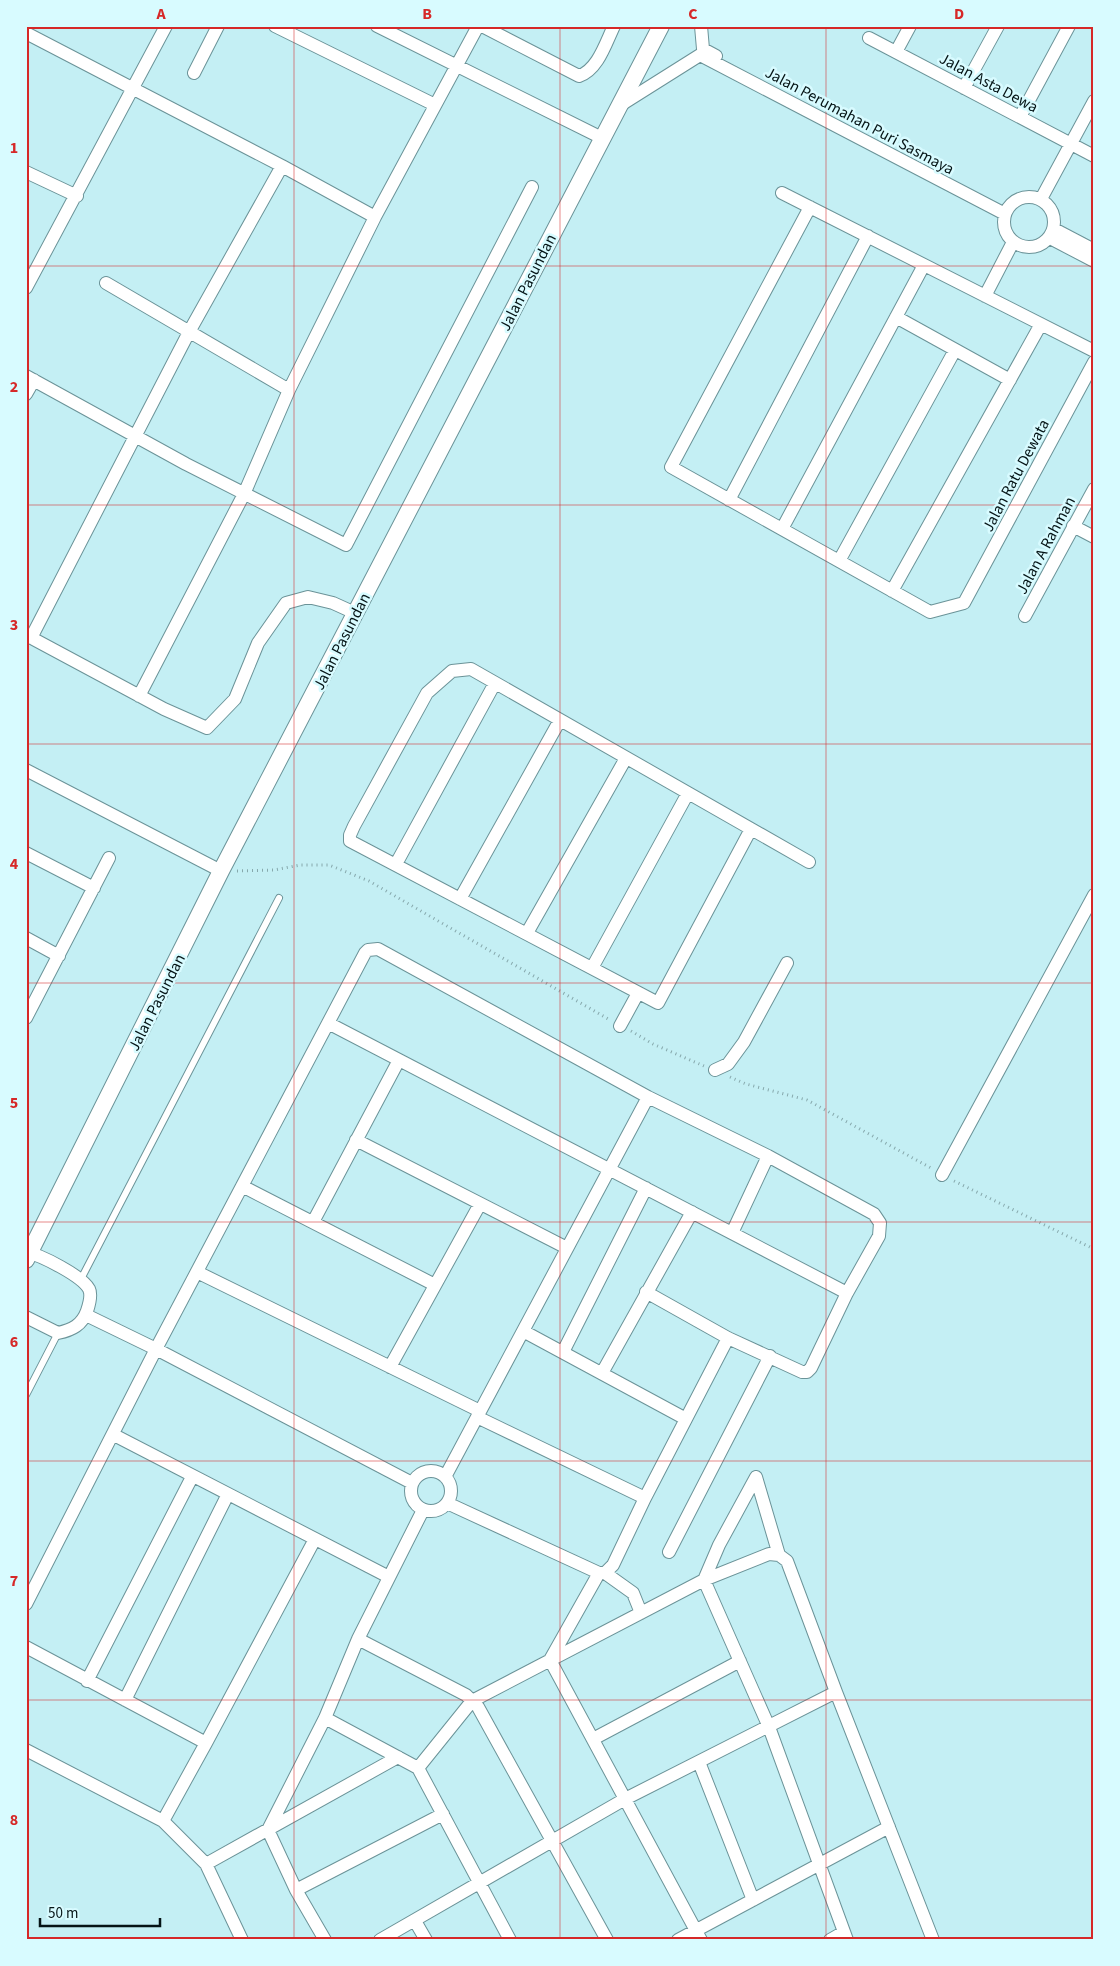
<svg xmlns="http://www.w3.org/2000/svg" width="1120" height="1966" font-family="'Source Sans 3',sans-serif">
<style>
.lines{fill:none;stroke-linecap:round;stroke-linejoin:round}
.service-casing{stroke:#6b9398;stroke-width:8}
.minor-casing{stroke:#6b9398;stroke-width:14}
.tertiary-casing{stroke:#6b9398;stroke-width:18}
.path{stroke:#86a8ac;stroke-width:3;stroke-dasharray:1 4;stroke-linecap:butt}
.service{stroke:#fff;stroke-width:6}
.minor{stroke:#fff;stroke-width:12}
.tertiary{stroke:#fff;stroke-width:16}
.grid{fill:none;stroke:#d62828;stroke-width:1;stroke-opacity:0.55}
.labels{text-anchor:middle;stroke-width:5;stroke-linejoin:round;paint-order:stroke}
.street-label{font-size:16px;fill:#051416;stroke:#d8fbff}
.neatline{fill:none;stroke:#d62828;stroke-width:2}
.grid-label{font-size:16px;text-anchor:middle;font-weight:bold;fill:#d62828}
</style>
<rect width="100%" height="100%" fill="#c4eff4"/>
<g class="lines">
<g class="service-casing">
<path id="service" d="M 81,1279 L 279,898
M 26,1395 L 58,1333"/>
</g>
<g class="minor-casing">
<path id="minor" d="M 275,26 L 435,105
M 377,26 L 602,138
M 482,26 L 579,76 C 598,70 606,42 614,26
M 701,26 L 703,49 L 716,56
M 26,33 L 282,166 L 375,217
M 869,38 L 1094,156
M 896,52 L 910,26
M 194,73 L 218,26
M 964,88 L 998,26
M 619,106 L 700,55 L 1005,214
M 1020,117 L 1069,26
M 26,172 L 77,196
M 782,193 L 1094,351
M1004 222a25 25 0 1 1 50 0a25 25 0 1 1-50 0Z
M 1041,199 L 1094,101
M 810,207 L 671,467 L 930,612 L 964,603 L 1094,362
M 1054,229 L 1094,250
M 1050,238 L 1094,261
M 106,283 L 289,390
M 26,288 L 166,26
M 985,296 L 1013,242
M 896,317 L 1010,380
M 26,376 L 186,464 L 346,545 L 532,187
M 26,394 L 34,380
M 729,500 L 868,236
M 1073,526 L 1094,537
M 782,529 L 924,265
M 839,561 L 955,350
M 892,591 L 1041,324
M 1025,616 L 1094,489
M 26,635 L 164,709 L 207,728 L 235,699 L 258,643 L 286,603 L 308,597 L 333,603 L 355,613
M 31,638 L 189,332 L 282,166
M 139,696 L 244,494 L 289,390 L 375,217 L 478,26
M 26,770 L 221,871
M 751,829 L 658,1003 L 350,841 L 350,835 L 354,826 L 427,693 L 452,671 L 471,669 L 809,862
M 26,853 L 94,888
M 396,864 L 495,683
M 460,899 L 560,720
M 527,933 L 626,758
M 26,938 L 59,956
M 592,968 L 688,793
M 26,1018 L 109,858
M 328,1023 L 847,1293
M 620,1026 L 638,993
M 715,1070 L 728,1064 L 744,1042 L 787,963
M 356,1140 L 567,1248
M 942,1175 L 1094,895
M 242,1186 L 435,1285
M 313,1222 L 399,1060
M 732,1233 L 768,1156
M 26,1252 C 41,1255 82,1276 89,1289 C 92,1295 89,1305 87,1311 C 82,1325 72,1330 58,1333 L 26,1317
M 197,1272 L 480,1411
M 86,1315 L 156,1349 L 412,1483
M 523,1331 L 686,1419
M 563,1352 L 646,1188
M 390,1367 L 480,1204
M 602,1373 L 692,1212
M 477,1417 L 645,1498
M 114,1435 L 389,1577
M411 1491a20 20 0 1 1 40 0a20 20 0 1 1-40 0Z
M 445,1477 L 648,1097
M 756,1477 L 719,1545 L 704,1580 L 769,1727 L 847,1940
M 756,1477 L 779,1555 L 787,1561 L 836,1692 L 933,1940
M 447,1503 L 599,1573 L 605,1573 L 613,1565 L 645,1498 L 728,1338
M 669,1552 L 770,1356
M 599,1573 L 550,1660 L 701,1940
M 605,1573 L 633,1593 L 641,1613
M 26,1604 L 156,1349 L 365,953 L 368,950 L 378,949 L 648,1097 L 768,1156 L 874,1214 L 880,1223 L 879,1236 L 847,1293 L 811,1368 L 807,1372 L 802,1372 L 728,1338 L 646,1292
M 358,1639 L 466,1695 L 478,1707 L 607,1940
M 26,1647 L 206,1743
M 87,1681 L 192,1477
M 125,1700 L 228,1494
M 325,1718 L 418,1768 L 510,1940
M 593,1739 L 740,1661
M 26,1750 L 163,1821 L 206,1864 L 242,1940
M 699,1762 L 753,1900
M 418,1768 L 472,1701 L 704,1580 L 769,1554 L 779,1555
M 163,1821 L 206,1743 L 315,1539
M 206,1864 L 398,1757
M 296,1890 L 443,1814
M 415,1921 L 426,1940
M 325,1940 L 296,1890 L 268,1830 L 325,1718 L 358,1639 L 423,1510
M 380,1940 L 625,1799 L 836,1692
M 678,1940 L 889,1827
M 830,1940 L 844,1932"/>
</g>
<g class="tertiary-casing">
<path id="tertiary" d="M 26,1260 L 221,871 L 661,26"/>
</g>
<path class="path" d="M 237,871 L 274,870 L 300,865 L 329,865 L 369,881 L 610,1020
M 631,1031 L 653,1044 L 704,1066
M 730,1077 L 746,1084 L 807,1100 L 931,1168
M 954,1181 L 1094,1249"/>
<use href="#service" class="service"/>
<use href="#minor" class="minor"/>
<use href="#tertiary" class="tertiary"/>
</g>
<path class="grid" d="M 294,26 L 294,1940M 560,26 L 560,1940M 826,26 L 826,1940M 26,266 L 1094,266M 26,505 L 1094,505M 26,744 L 1094,744M 26,983 L 1094,983M 26,1222 L 1094,1222M 26,1461 L 1094,1461M 26,1700 L 1094,1700"/>
<g class="labels">
<g class="street-label">
<text transform="translate(989 82) rotate(28)" y="6">Jalan Asta Dewa</text>
<text transform="translate(860 120) rotate(28)" y="6">Jalan Perumahan Puri Sasmaya</text>
<text transform="translate(527 282) rotate(-63)" y="6">Jalan Pasundan</text>
<text transform="translate(1015 475) rotate(-62)" y="6">Jalan Ratu Dewata</text>
<text transform="translate(1045 545) rotate(-62)" y="6">Jalan A Rahman</text>
<text transform="translate(341 641) rotate(-63)" y="6">Jalan Pasundan</text>
<text transform="translate(156 1002) rotate(-63)" y="6">Jalan Pasundan</text>
</g>
</g>
<rect width="1120" height="1966" fill="none" stroke="#d8fbff" stroke-width="55"/>
<path d="M40 1918v8h120v-8" fill="none" stroke="#051416" stroke-width="2.5"/>
<text x="48" y="1918" font-size="15" fill="#051416" stroke="#d8fbff" stroke-width="4" paint-order="stroke">50 m</text>
<rect x="28" y="28" width="1064" height="1910" class="neatline"/>
<g class="grid-label">
<text x="161" y="19">A</text>
<text x="427" y="19">B</text>
<text x="693" y="19">C</text>
<text x="959" y="19">D</text>
<text x="14" y="153">1</text>
<text x="14" y="392">2</text>
<text x="14" y="630">3</text>
<text x="14" y="869">4</text>
<text x="14" y="1108">5</text>
<text x="14" y="1347">6</text>
<text x="14" y="1586">7</text>
<text x="14" y="1825">8</text>
</g>
</svg>
